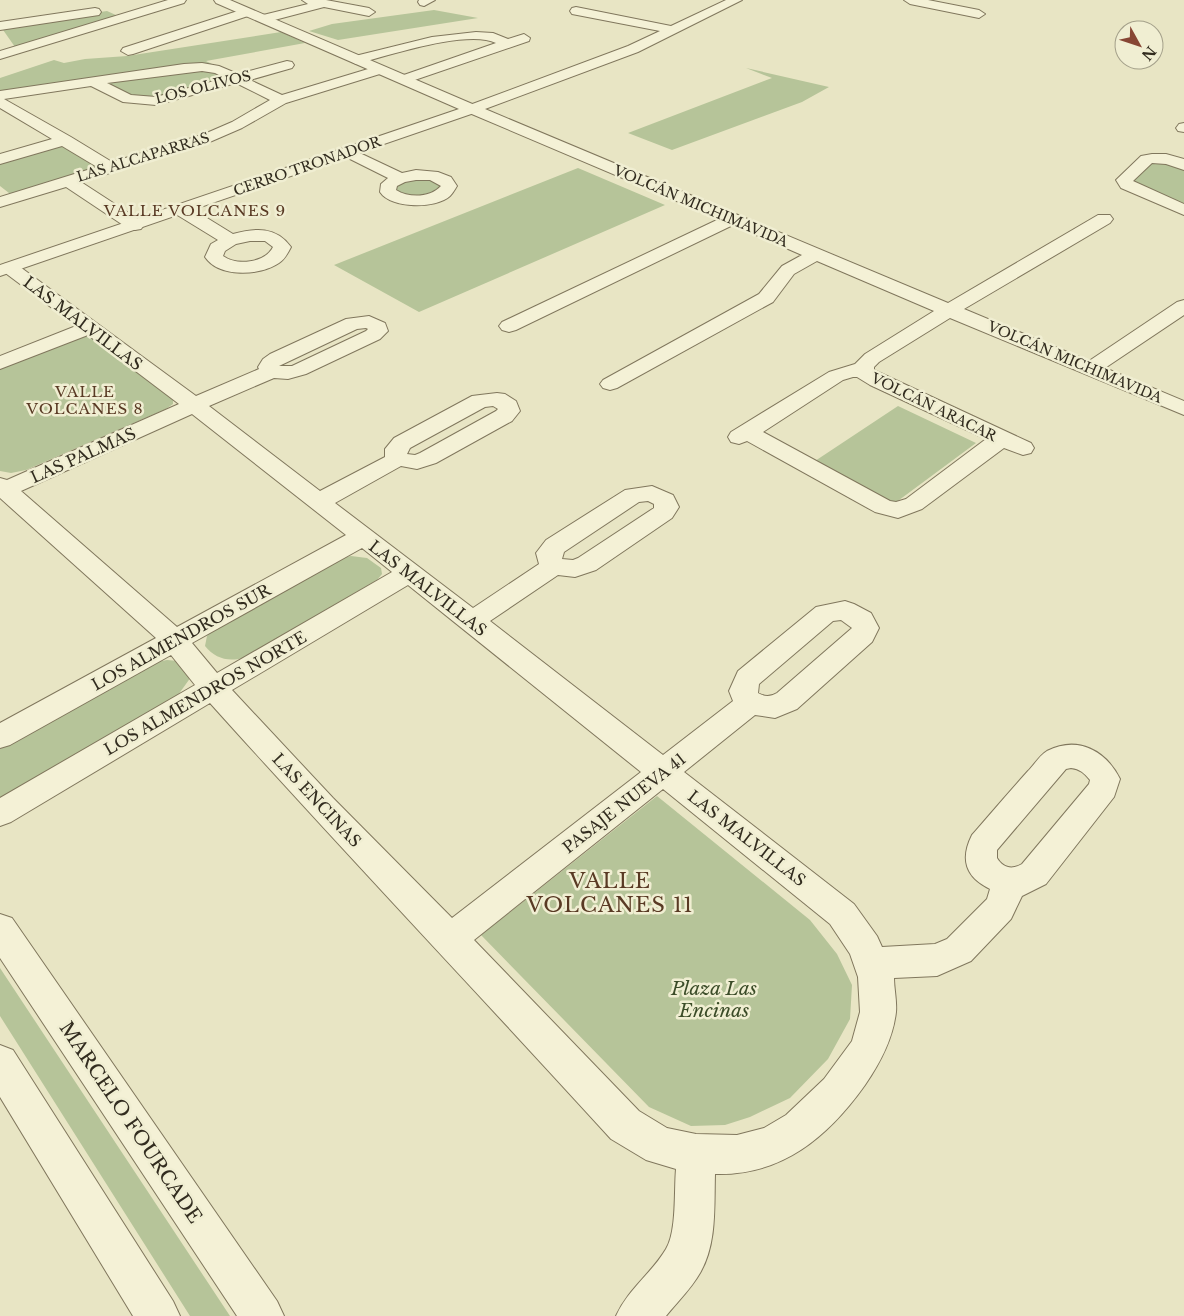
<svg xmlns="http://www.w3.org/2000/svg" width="1184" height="1316" font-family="'Libre Baskerville',serif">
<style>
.green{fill:#b6c499}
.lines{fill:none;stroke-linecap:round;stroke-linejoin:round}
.minor-casing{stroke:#80775d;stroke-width:2}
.tertiary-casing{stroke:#80775d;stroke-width:2}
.minor{fill:#f4f1d6;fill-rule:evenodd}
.tertiary{fill:#f4f1d6;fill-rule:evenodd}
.labels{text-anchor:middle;stroke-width:5;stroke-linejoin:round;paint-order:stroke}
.far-street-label{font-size:14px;fill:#322c1f;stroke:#f0eed2}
.far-neighbourhood-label{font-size:15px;letter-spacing:1px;fill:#593a24;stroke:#f0eed2}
.street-label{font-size:16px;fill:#322c1f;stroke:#f0eed2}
.near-park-label{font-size:19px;font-style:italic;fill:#3b4c28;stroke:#f0eed2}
.near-street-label{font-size:19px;fill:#322c1f;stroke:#f0eed2}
.near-neighbourhood-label{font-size:21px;letter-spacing:1px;fill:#593a24;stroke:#f0eed2}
</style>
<rect width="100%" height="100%" fill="#e8e5c4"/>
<path class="green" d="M 434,10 L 478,18 L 338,40 L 309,31 L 332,24 Z
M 107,11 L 118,16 L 15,47 L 1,27 Z
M 281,32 L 305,43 L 206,61 L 212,64 L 170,67 L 0,92 L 0,78 L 54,60 L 64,63 L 85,59 L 127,56 Z
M 746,68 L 829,87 L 802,102 L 672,150 L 628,133 L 772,78 Z
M 196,70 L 212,72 L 227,79 L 159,98 L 131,95 L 108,83 Z
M 55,146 L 65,146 L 96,166 L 94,169 L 19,193 L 9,193 L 0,186 L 0,163 Z
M 1152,160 L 1184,168 L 1184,207 L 1130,183 Z
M 578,168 L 665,205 L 419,312 L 334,265 Z
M 423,177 L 442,184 L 438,192 L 414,198 L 394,191 L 399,182 Z
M 83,337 L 91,337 L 173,399 L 173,404 L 166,409 L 26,470 L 11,473 L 0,471 L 0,367 Z
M 898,406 L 976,443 L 891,506 L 812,463 Z
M 351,556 L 367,558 L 381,568 L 382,574 L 377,580 L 243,658 C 227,662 215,658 205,646 L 207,636 L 210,632 L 341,558 Z
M 167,660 L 178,661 L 191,677 L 178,695 L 0,798 L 0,749 L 157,662 Z
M 657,796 L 810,920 L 837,954 L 852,985 L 850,1019 L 828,1059 L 790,1098 L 750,1117 L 725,1125 L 691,1126 L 649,1107 L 481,935 Z
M 0,968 L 230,1316 L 190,1316 L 0,1016 Z"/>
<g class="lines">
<g class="minor-casing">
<path id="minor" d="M 168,0 L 186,0 L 184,3 L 0,59 L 0,51 Z
M 302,0 L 326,0 L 369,8 L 375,12 L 369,16 L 324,7 L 263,23 L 257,19 L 259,16 L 308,4 Z
M 419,0 L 435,0 L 424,6 L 420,5 L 418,2 Z
M 726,0 L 742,0 L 638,52 L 485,109 L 948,303 L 1098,215 L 1110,215 L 1113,219 L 1110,223 L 964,309 L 1089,361 L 1177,302 L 1184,300 L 1184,315 L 1105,368 L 1184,401 L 1184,415 L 950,318 L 879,362 L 874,367 L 874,370 L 1031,443 L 1034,448 L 1031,453 L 1023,455 L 1004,448 L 922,509 L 898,518 L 875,512 L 747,441 L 739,444 L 731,442 L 728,437 L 731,432 L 829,372 L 855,364 L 865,354 L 934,311 L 817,261 L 794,274 L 773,302 L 617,388 L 610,390 L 603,388 L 600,384 L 603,380 L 759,294 L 782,266 L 802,255 L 733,225 L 516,330 L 509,332 L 502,330 L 499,326 L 502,322 L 719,219 L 467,112 L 465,109 L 467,106 L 628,46 L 660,31 L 572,14 L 570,11 L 572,8 L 576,7 L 671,26 ZM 853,377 L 857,377 L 870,385 L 986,439 L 906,499 L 896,502 L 890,501 L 763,432 L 843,380 Z
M 904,0 L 928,0 L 979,10 L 985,14 L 979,18 L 910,4 Z
M 95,8 L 99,9 L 101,12 L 99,15 L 0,30 L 0,22 Z
M 247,8 L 253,12 L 251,15 L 133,54 L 128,55 L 121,51 L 123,48 Z
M 476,32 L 493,33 L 508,39 L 524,34 L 530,38 L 529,41 L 403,84 L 396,80 L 398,77 L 496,43 C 467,29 388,56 356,64 L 349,60 L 351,57 L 432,37 Z
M 287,61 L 292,62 L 294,65 L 292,68 L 250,80 L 282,95 L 378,66 L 385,70 L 383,73 L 286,103 L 242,128 L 212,141 L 81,182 L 141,221 L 144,225 L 141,229 L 135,230 L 129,229 L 66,187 L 0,207 L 0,197 L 97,167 L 62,146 L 0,164 L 0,154 L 52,139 L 0,108 L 0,91 L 184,64 L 202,63 L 219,66 L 238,74 ZM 202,71 L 215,73 L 225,78 L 156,97 L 131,95 L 107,83 ZM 236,83 L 270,100 L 232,122 L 202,135 L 112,162 L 71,137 L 4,99 L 91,86 L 123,102 L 156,105 Z
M 1184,123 L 1184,132 L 1178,131 L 1176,128 L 1179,124 Z
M 347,147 L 402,173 L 416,170 L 438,172 L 451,177 L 457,186 C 455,189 453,193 450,196 C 436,209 391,209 380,192 L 381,184 L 388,178 L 342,155 L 339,152 L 342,149 ZM 416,180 L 430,180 L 441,186 C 430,198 409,198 396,190 L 397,186 L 405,182 Z
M 1152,154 L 1166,154 L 1184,159 L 1184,170 L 1166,164 L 1152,163 L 1133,181 L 1184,204 L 1184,215 L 1121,188 L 1116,180 L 1141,156 Z
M 180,204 L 186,205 L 233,234 C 255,228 276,226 291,247 C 288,253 285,259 279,263 C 260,276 219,278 205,257 L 211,244 L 218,240 L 174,213 L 172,209 L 174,205 ZM 250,241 L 265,241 L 273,247 C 265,263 237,266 223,256 L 225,251 L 236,244 Z
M 10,263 L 16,264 L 196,396 L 259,369 L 258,367 L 263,359 L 270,354 L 346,319 L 369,316 L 385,323 L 388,331 L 380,339 L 306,374 L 288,379 L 274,378 L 209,406 L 320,491 L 385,457 L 385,449 L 394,438 L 472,396 L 480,395 L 497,393 L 505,394 L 516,401 L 520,411 L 512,421 L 436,463 L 417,469 L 401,466 L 335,503 L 473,608 L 539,564 L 536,553 L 546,540 L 625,490 L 652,486 L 673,495 L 679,507 L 672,518 L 596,570 L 575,577 L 558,575 L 490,621 L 663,755 L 733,701 L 729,691 L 738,671 L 816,607 L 845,601 L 854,604 L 871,613 L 879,628 L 872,642 L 797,709 L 775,718 L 755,715 L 684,772 L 854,904 L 877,936 L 882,947 L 935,944 L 947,939 L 987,899 L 990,889 C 965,877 960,859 972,835 C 991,813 1009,792 1028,771 C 1034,765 1040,755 1047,751 C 1078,735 1106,751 1120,779 L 1114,797 L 1046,884 L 1022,896 L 1011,919 L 971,961 L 937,976 L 894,978 C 894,989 897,1001 896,1012 C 893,1039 880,1063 865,1085 C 828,1137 782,1176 715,1174 C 714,1207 717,1244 700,1273 C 691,1289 677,1302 666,1316 L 616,1316 C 628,1289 652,1273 666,1249 C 677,1231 674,1190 676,1169 L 646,1160 L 611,1139 C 478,993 342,850 210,703 L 11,822 L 0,826 L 0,798 L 195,685 L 171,655 L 10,745 L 0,748 L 0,723 L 156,638 L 0,498 L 0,478 L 7,480 L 179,404 L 88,335 L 0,369 L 0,356 L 76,326 L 4,272 L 1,268 L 4,264 ZM 366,328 L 368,329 L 366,331 L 292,366 L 279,366 L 357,329 ZM 493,406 L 498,409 L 496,411 L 420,453 L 415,455 L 407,454 L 410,448 L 485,407 ZM 192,414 L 346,535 L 177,627 L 21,491 ZM 648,501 L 654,504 L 654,508 L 578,558 L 573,560 L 562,559 L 564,552 L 639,502 ZM 362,548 L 392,572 L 217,673 L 192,643 ZM 408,585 L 641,772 L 452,918 L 333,798 L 232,690 ZM 841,620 L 852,628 L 777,693 C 770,697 765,697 758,693 L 759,684 L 833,621 ZM 1071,768 C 1080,769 1084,773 1090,780 L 1089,784 L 1022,864 C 1012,870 1003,868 997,858 L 997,850 L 1066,769 ZM 663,789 L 830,924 L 850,954 L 858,977 L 860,1012 L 852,1041 L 824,1079 L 786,1115 L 764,1128 L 737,1135 L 696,1134 L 667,1128 L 639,1111 L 474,940 Z"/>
</g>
<g class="tertiary-casing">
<path id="tertiary" d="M 214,0 L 230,0 L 477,106 L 479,109 L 477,112 L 0,276 L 0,265 L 459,109 L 216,3 Z
M 0,914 L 12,918 L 277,1301 L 284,1316 L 237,1316 L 0,958 Z
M 0,1045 L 13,1050 L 173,1301 L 180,1316 L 133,1316 L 0,1097 Z"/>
</g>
<use href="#minor" class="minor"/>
<use href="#tertiary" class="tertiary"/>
</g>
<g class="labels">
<g class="far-street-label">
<text transform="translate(203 87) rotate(-14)" y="5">LOS OLIVOS</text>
<text transform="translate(143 157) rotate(-17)" y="5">LAS ALCAPARRAS</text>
<text transform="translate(307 166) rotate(-19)" y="5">CERRO TRONADOR</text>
<text transform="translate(701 206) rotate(23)" y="5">VOLCÁN MICHIMAVIDA</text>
<text transform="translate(1075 362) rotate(23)" y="5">VOLCÁN MICHIMAVIDA</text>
<text transform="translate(934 407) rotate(26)" y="5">VOLCÁN ARACAR</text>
</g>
<g class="far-neighbourhood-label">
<text x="195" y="216">VALLE VOLCANES 9</text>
<text x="85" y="397">VALLE<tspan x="85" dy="17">VOLCANES 8</tspan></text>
</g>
<g class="street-label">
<text transform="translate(83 323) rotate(37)" y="6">LAS MALVILLAS</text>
<text transform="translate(83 455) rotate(-24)" y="6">LAS PALMAS</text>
<text transform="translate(428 588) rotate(38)" y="6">LAS MALVILLAS</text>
<text transform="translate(181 637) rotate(-29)" y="6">LOS ALMENDROS SUR</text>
<text transform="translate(205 693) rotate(-30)" y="6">LOS ALMENDROS NORTE</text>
<text transform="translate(317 800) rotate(47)" y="6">LAS ENCINAS</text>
<text transform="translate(624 803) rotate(-38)" y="6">PASAJE NUEVA 41</text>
<text transform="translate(747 838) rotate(38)" y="6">LAS MALVILLAS</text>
</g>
<g class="near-park-label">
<text x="714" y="995">Plaza Las<tspan x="714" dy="22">Encinas</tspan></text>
</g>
<g class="near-street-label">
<text transform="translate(131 1122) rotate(56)" y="7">MARCELO FOURCADE</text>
</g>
<g class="near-neighbourhood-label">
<text x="610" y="888">VALLE<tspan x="610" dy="24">VOLCANES 11</tspan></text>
</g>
</g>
<g transform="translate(1139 45) rotate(130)"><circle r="24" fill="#f0eed2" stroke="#a4a08a"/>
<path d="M0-4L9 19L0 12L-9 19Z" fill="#874634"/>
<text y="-8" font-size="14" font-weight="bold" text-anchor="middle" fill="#322c1f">N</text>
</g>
</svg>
